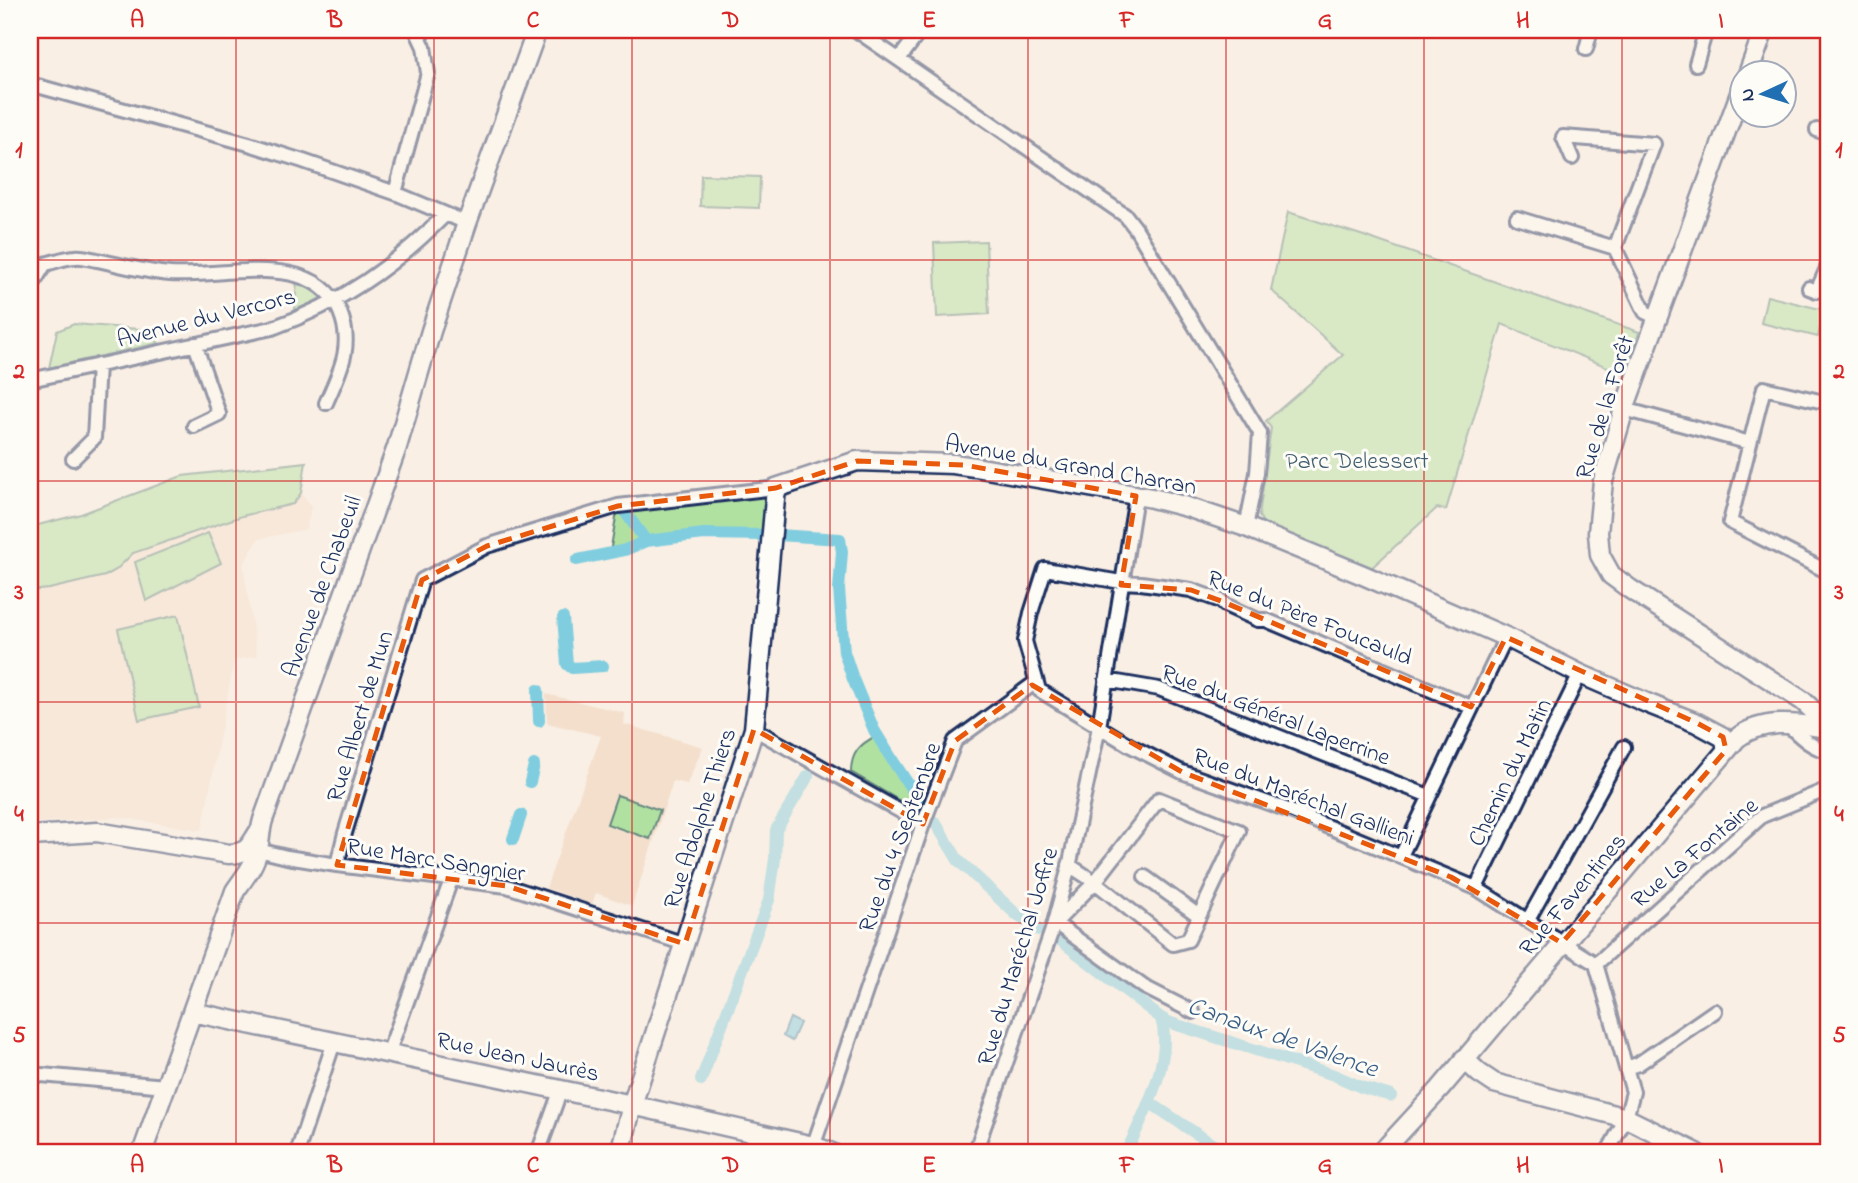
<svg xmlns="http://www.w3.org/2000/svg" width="1858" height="1183" font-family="'Indie Flower',sans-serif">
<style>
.built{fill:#f4dfcd}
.green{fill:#b1e1a1;stroke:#668880;stroke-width:2}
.water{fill:#80cddf;stroke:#588eab;stroke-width:2}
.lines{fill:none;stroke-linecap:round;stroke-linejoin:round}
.canal{stroke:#80cddf;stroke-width:12}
.street-casing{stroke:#1b2f5e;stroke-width:18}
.secondary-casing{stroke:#1b2f5e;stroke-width:23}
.street{stroke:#fdfcf7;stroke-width:12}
.secondary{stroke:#fdfcf7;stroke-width:18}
.marked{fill:none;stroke:#e8590c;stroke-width:5;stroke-dasharray:14 9;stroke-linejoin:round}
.grid{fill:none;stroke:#d62828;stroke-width:2;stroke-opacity:0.55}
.labels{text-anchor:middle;stroke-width:6;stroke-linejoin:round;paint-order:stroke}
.street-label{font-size:24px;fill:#1b2f5e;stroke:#fdfcf7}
.park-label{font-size:24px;fill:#405c6f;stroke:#fdfcf7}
.water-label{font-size:26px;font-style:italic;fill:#395e85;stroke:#fdfcf7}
.neatline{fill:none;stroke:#d62828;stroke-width:2.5}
.grid-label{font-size:23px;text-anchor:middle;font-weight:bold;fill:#d62828}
</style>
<rect width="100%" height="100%" fill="#f9efe4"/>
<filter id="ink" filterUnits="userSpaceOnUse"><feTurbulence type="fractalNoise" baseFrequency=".0143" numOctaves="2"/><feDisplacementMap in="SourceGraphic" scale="14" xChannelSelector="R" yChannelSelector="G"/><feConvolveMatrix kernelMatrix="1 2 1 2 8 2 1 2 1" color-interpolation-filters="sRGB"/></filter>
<g filter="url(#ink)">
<path class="built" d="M 306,462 L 301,493 L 311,507 L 306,529 L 258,539 L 243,565 L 257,656 L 234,660 L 202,830 L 118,817 L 30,823 L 30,527 L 81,514 L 182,476 Z
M 546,694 L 625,713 L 624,724 L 703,747 L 687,784 L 673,781 L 632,906 L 596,893 L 592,904 L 546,888 L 601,736 L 547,723 Z
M 1629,1136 L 1638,1136 L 1672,1153 L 1616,1153 L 1623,1141 Z"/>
<path class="green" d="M 701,175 L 760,177 L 759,208 L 700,206 Z
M 1288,212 L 1361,235 L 1639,332 L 1627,375 L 1502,324 L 1446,510 L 1437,508 L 1368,571 L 1279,534 L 1279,530 L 1264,524 L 1259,516 L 1271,428 L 1266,421 L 1343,355 L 1271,290 Z
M 986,241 L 989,314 L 937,317 L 934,243 Z
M 297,278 L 325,295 L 312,303 L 295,310 Z
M 1767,296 L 1824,310 L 1818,337 L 1761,323 Z
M 74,324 L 139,329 L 159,343 L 49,368 L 57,331 Z
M 306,462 L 301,493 L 293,504 L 242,516 L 133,553 L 116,570 L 105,576 L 49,589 L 30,591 L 30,527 L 81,514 L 182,476 Z
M 776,488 L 765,535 L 704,534 L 646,541 L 625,550 L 610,553 L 618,506 Z
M 208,533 L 221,563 L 146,601 L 135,562 Z
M 178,615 L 199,707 L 139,720 L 118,629 Z
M 876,736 L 917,800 L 909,806 L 851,772 C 851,753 860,744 876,736 Z
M 617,795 L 660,810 L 650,839 L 607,824 Z"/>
<path class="water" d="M 790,1018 L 800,1023 L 792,1041 L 783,1036 Z"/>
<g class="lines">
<path class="canal" d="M 623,509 L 646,541
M 778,535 L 840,539 L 842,552 L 839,589 L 844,652 L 853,679 L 874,730 L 893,761 L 922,805
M 577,560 L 625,550 L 646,541 L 704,534 L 765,535
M 563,618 L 567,664 L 572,668 L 603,666
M 538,690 L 539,721
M 530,782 L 534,765
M 935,822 L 958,860 L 1017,915 L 1039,930
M 513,839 L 521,815
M 1060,940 L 1161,1018 C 1174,1060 1143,1115 1126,1153
M 1161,1018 L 1171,1023 L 1334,1075 L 1361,1087 L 1391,1096
M 701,1080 L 769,900 L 775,859 L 776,830 L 808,776
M 1149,1102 L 1225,1153"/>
<g class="street-casing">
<path id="street" d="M 856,30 L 1126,216 L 1136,229 L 1260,433 L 1257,473 L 1246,527
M 1586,49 L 1591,30
M 899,59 L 921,30
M 1696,64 L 1706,30
M 30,84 L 249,144 L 303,161 L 395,193 L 467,223
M 1817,130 L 1828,134
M 1572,158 L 1563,137 L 1654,144 L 1615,248
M 395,193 L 428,73 L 424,47 L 416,30
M 1517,218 L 1615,248
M 1615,248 L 1645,312 L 1658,318
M 1809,288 L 1817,291 L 1828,266
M 30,289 L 45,264 C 54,262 66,257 76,257 C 82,256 90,259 97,260 C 121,265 146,272 170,274 C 222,278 314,249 340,312 C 354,346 340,371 326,403
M 30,380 L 272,328 C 342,303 393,267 445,215
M 1828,403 L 1764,388 L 1730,522 L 1828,572
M 1624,409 L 1750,443
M 194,426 L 219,414 L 195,344
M 73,459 L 94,438 L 98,365
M 1106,680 L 1159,689 L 1429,796
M 1471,707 L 1266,620 L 1258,620 L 1225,605 L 1221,601 L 1191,590 L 1141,583 L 1121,582 L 1045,569 L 1031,613 L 1025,641 L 1039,690 L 1129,745 L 1182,772 L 1288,810 L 1476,888 L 1596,964 L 1633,1092 L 1626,1118 L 1607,1153
M 1788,725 C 1800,736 1811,748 1828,751
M 754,729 L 923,824
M 258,850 L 287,857 L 337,865 L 507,886 L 685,944
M 1401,856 L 1506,637
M 337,865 L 345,833 L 422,580 L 487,546 L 618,506 L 776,488
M 1069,865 L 1095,882 L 1173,944 L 1188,940 L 1239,831 L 1159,799 L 1095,882 L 1055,923 L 1144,987 L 1193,1012
M 1145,877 L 1199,916
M 1476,888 L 1580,674
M 1528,920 L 1624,747
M 1596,964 L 1762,816 L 1828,789
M 388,1054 L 451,880
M 1626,1068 L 1638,1064 L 1715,1011
M 30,1074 L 166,1086
M 297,1153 L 334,1042
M 538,1153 L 561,1089
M 811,1153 L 923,824 L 955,741 L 1036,682
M 975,1153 L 1052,930 L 1069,867 L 1099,727 L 1136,496"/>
</g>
<g class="secondary-casing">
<path id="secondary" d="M 1748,74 L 1764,30
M 1742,88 L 1624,409 L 1603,481 L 1598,533 L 1600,555 L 1611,575 L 1630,589 L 1803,701 L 1819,716 L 1822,727
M 30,836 L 97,832 L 229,854 C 248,853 249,847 258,833
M 192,1012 L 632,1105 L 813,1146 L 832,1153
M 1464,1059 L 1479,1073 L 1494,1083 L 1626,1118 L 1697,1153
M 142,1153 L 235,891 C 244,878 255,865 258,849 C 260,839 260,830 263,820 L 397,447 L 431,331 L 467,223 L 537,30
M 620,1153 L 632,1105 L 754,729 L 776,488 L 857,461 L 953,464 L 975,467 L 1152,498 L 1187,507 L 1246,527 L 1363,575 L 1506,637 L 1580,674 L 1649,704 L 1697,723 L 1723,737 L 1726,743 L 1726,750
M 1381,1153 L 1440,1089 L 1737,738 C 1763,718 1798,724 1828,728"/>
</g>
<use href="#street" class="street"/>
<use href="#secondary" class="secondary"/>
</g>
</g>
<path d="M0 0H1858V1183H0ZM 857,461 L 964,465 L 1136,496 L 1121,585 L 1191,590 L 1221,601 L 1471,707 L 1506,637 L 1697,723 L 1723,737 L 1726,750 L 1562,943 L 1451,877 L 1182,772 L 1032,685 L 955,741 L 923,824 L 754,729 L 685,944 L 507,886 L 337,865 L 422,580 L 487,546 L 618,506 L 776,488 Z" fill="#f9efe4" fill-opacity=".55" fill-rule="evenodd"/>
<path class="marked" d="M 857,461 L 964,465 L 1136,496 L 1121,585 L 1191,590 L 1221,601 L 1471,707 L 1506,637 L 1697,723 L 1723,737 L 1726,750 L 1562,943 L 1451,877 L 1182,772 L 1032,685 L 955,741 L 923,824 L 754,729 L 685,944 L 507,886 L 337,865 L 422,580 L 487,546 L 618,506 L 776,488 Z"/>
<path class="grid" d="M 236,30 L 236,1153M 434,30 L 434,1153M 632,30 L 632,1153M 830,30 L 830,1153M 1028,30 L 1028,1153M 1226,30 L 1226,1153M 1424,30 L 1424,1153M 1622,30 L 1622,1153M 30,260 L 1828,260M 30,481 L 1828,481M 30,702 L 1828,702M 30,923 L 1828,923"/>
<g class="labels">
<g class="street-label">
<text transform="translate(206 317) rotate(-14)" y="8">Avenue du Vercors</text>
<text transform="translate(1604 407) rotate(-73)" y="8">Rue de la Forêt</text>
<text transform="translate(1071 464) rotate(10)" y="8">Avenue du Grand Charran</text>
<text transform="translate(321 586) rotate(-70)" y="8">Avenue de Chabeuil</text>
<text transform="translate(1310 617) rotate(22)" y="8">Rue du Père Foucauld</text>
<text transform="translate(1276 714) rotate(21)" y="8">Rue du Général Laperrine</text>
<text transform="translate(359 716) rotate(-73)" y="8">Rue Albert de Mun</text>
<text transform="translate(1509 772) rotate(-64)" y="8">Chemin du Matin</text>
<text transform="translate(1304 796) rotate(21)" y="8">Rue du Maréchal Gallieni</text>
<text transform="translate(699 818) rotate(-72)" y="8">Rue Adolphe Thiers</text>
<text transform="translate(899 837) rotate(-70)" y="8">Rue du 4 Septembre</text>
<text transform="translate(1694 852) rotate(-40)" y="8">Rue La Fontaine</text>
<text transform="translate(436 859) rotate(9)" y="8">Rue Marc Sangnier</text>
<text transform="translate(1572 894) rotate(-50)" y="8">Rue Faventines</text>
<text transform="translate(1017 956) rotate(-73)" y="8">Rue du Maréchal Joffre</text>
<text transform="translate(518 1056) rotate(12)" y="8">Rue Jean Jaurès</text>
</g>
<g class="park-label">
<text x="1357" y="468">Parc Delessert</text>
</g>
<g class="water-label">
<text transform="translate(1283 1036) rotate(19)" y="9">Canaux de Valence</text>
</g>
</g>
<rect width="1858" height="1183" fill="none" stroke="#fdfcf7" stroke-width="77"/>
<g transform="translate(1763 94) rotate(266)"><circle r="33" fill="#fdfcf7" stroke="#a3aaba" stroke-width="2"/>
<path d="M0-5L12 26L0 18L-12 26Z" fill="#1f6fb2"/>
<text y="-10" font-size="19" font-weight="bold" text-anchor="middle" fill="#1b2f5e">N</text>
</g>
<rect x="38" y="38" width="1782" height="1106" class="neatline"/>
<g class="grid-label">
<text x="137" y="27">A</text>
<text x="335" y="27">B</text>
<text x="533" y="27">C</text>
<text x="731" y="27">D</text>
<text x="929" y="27">E</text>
<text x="1127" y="27">F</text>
<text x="1325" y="27">G</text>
<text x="1523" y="27">H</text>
<text x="1721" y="27">I</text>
<text x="19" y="157">1</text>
<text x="1839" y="157">1</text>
<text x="19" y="378">2</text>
<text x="1839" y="378">2</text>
<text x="19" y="599">3</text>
<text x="1839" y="599">3</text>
<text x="19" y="821">4</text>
<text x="1839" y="821">4</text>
<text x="19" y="1042">5</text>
<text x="1839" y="1042">5</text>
<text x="137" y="1172">A</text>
<text x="335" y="1172">B</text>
<text x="533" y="1172">C</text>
<text x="731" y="1172">D</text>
<text x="929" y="1172">E</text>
<text x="1127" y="1172">F</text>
<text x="1325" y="1172">G</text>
<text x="1523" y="1172">H</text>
<text x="1721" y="1172">I</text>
</g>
</svg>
